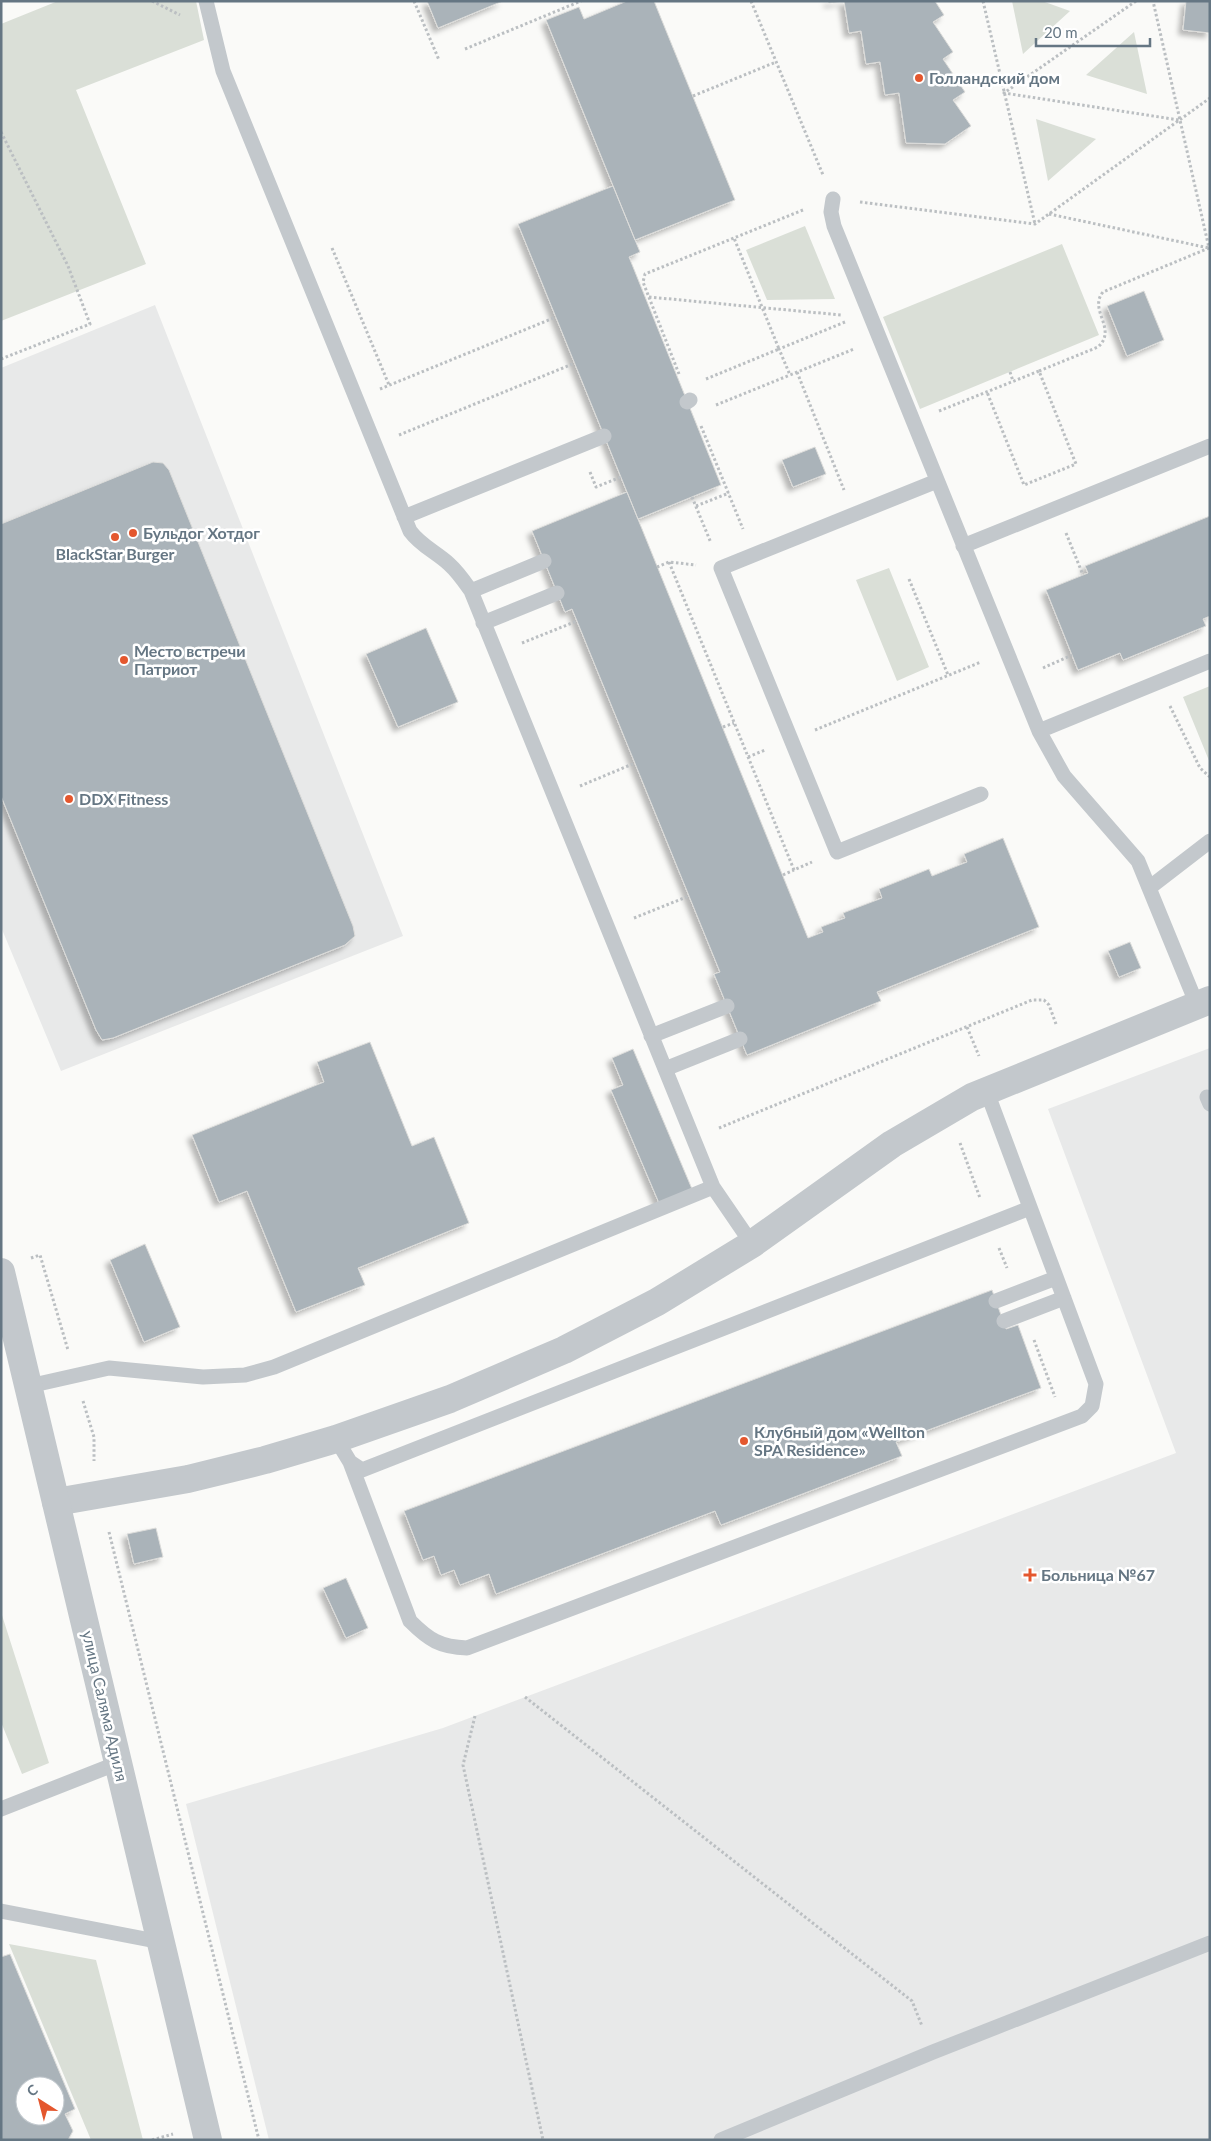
<svg xmlns="http://www.w3.org/2000/svg" width="1211" height="2141" font-family="Lato,sans-serif">
<style>
.built{fill:#e8e9e9}
.green{fill:#dadfd7}
.building{fill:#aab3b9;stroke:#dcdcda;fill-rule:evenodd;filter:url(#shadow)}
.lines{fill:none;stroke-linecap:round;stroke-linejoin:round}
.path{stroke:#bbbfc2;stroke-width:3;stroke-dasharray:2.5 2.5;stroke-linecap:butt}
.service{stroke:#c3c8cc;stroke-width:15}
.minor{stroke:#c3c8cc;stroke-width:28}
.tertiary{stroke:#c3c8cc;stroke-width:28}
.poi-dot{fill:#e4572e;stroke:#fff;stroke-width:2}
.labels{text-anchor:middle;stroke-width:5;stroke-linejoin:round;paint-order:stroke}
.poi-label{font-size:16px;font-weight:bold;fill:#657683;stroke:#fff;text-anchor:start}
.street-label{font-size:16px;fill:#657683;stroke:#fff}
</style>
<defs>
<filter id="shadow"><feDropShadow dx="-4.5" dy="4.5" stdDeviation="2.5" flood-color="#0004"/></filter>
</defs>
<rect width="100%" height="100%" fill="#fafaf8"/>
<path class="built" d="M 155,305 L 403,936 L 61,1071 L 1,927 L 1,368 Z
M 1210,1048 L 1210,2140 L 269,2140 L 186,1804 L 443,1728 L 1176,1453 L 1048,1109 Z"/>
<path class="green" d="M 58,1 L 196,1 L 204,40 L 76,90 L 146,264 L 1,321 L 1,24 Z
M 1012,1 L 1042,1 L 1070,11 L 1023,54 Z
M 1134,32 L 1147,94 L 1086,75 Z
M 1036,119 L 1096,139 L 1048,181 Z
M 805,226 L 835,299 L 767,300 L 746,250 Z
M 1062,244 L 1099,335 L 920,409 L 883,317 Z
M 889,568 L 929,667 L 897,681 L 856,580 Z
M 1210,686 L 1210,763 L 1183,697 Z
M 1,1612 L 49,1763 L 22,1774 L 1,1722 Z
M 9,1944 L 96,1960 L 143,2140 L 91,2140 Z"/>
<path class="building" d="M 427,1 L 503,1 L 438,28 Z
M 627,1 L 654,1 L 735,200 L 635,240 L 546,20 L 579,7 L 584,19 Z
M 828,1 L 935,1 L 944,15 L 933,22 L 953,52 L 943,59 L 965,92 L 953,100 L 971,126 L 945,144 L 906,143 L 899,93 L 885,95 L 880,62 L 866,64 L 861,31 L 849,33 L 844,1 L 829,3 Z
M 1186,1 L 1210,1 L 1210,33 L 1183,30 Z
M 613,186 L 640,252 L 629,257 L 721,485 L 638,519 L 518,224 Z
M 1144,291 L 1164,340 L 1127,356 L 1107,306 Z
M 815,447 L 826,474 L 793,487 L 782,460 Z
M 153,462 L 163,463 L 169,470 L 353,926 L 355,936 L 345,945 L 113,1038 L 102,1040 L 96,1030 L 1,796 L 1,524 Z
M 627,492 L 808,938 L 823,932 L 821,927 L 845,918 L 843,913 L 882,898 L 879,889 L 929,869 L 932,876 L 967,862 L 964,854 L 1003,838 L 1039,927 L 877,992 L 881,1001 L 747,1055 L 714,974 L 720,972 L 577,621 L 572,609 L 565,612 L 532,531 Z
M 1210,516 L 1210,616 L 1203,619 L 1206,626 L 1123,660 L 1120,653 L 1078,670 L 1046,590 L 1088,573 L 1085,566 Z
M 426,628 L 458,702 L 398,727 L 366,654 Z
M 1130,942 L 1141,968 L 1119,977 L 1108,951 Z
M 370,1042 L 412,1146 L 434,1137 L 469,1223 L 358,1268 L 365,1285 L 296,1312 L 247,1191 L 219,1202 L 192,1135 L 324,1082 L 317,1062 Z
M 633,1049 L 692,1189 L 659,1203 L 611,1090 L 623,1085 L 612,1058 Z
M 145,1244 L 180,1327 L 144,1342 L 110,1260 Z
M 992,1290 L 1006,1329 L 1018,1325 L 1041,1388 L 896,1442 L 902,1456 L 721,1525 L 715,1511 L 496,1594 L 489,1574 L 460,1585 L 454,1570 L 441,1575 L 434,1556 L 423,1560 L 404,1511 Z
M 156,1528 L 163,1557 L 134,1564 L 127,1534 Z
M 346,1578 L 368,1628 L 346,1638 L 323,1588 Z
M 10,1954 L 75,2109 L 65,2114 L 73,2131 L 68,2140 L 1,2140 L 1,1957 ZM 25,2086 L 55,2086 L 55,2116 L 25,2116 Z"/>
<g class="lines">
<path class="path" d="M 152,1 L 180,15
M 414,1 L 439,60
M 751,1 L 823,175
M 983,1 L 1035,224
M 1136,1 L 1004,93 L 1179,120
M 465,49 L 581,1
M 693,96 L 776,62
M 1,132 L 68,266 L 90,324 L 1,359
M 860,202 L 1035,224 L 1210,98
M 1049,214 L 1209,248
M 332,248 L 389,385
M 649,297 L 841,315
M 845,322 L 779,349 L 790,375 L 854,349
M 1039,371 L 1098,347 C 1118,329 1088,310 1103,292 L 1209,248 L 1153,1
M 797,372 L 844,490
M 1010,372 L 1013,381
M 679,374 L 643,282 L 645,274 L 803,210
M 706,379 L 779,349 L 734,238
M 380,389 L 556,317
M 716,405 L 790,375
M 939,411 L 1039,371 L 1076,464 L 1024,485 L 987,392
M 701,426 L 743,529
M 399,435 L 575,363
M 590,472 L 596,487 L 621,477
M 692,497 L 711,543
M 696,506 L 729,493
M 1066,533 L 1083,575
M 669,562 L 794,870 L 812,862
M 657,567 L 669,562 L 696,565
M 909,579 L 948,675
M 522,643 L 577,621
M 1043,668 L 1072,655
M 1170,706 L 1200,768 L 1210,777
M 723,727 L 734,723
M 815,730 L 981,662
M 748,757 L 765,750
M 580,786 L 635,763
M 783,875 L 794,870
M 634,918 L 689,896
M 967,1027 L 979,1056
M 719,1128 L 1032,1000 L 1044,1000 L 1049,1005 L 1056,1024
M 960,1143 L 980,1198
M 999,1248 L 1007,1268
M 31,1258 L 40,1255 L 68,1350
M 1034,1340 L 1055,1397
M 83,1401 L 94,1437 L 94,1461
M 109,1532 L 259,2140
M 525,1697 L 912,2001 L 922,2026
M 475,1716 L 463,1765 L 543,2140
M 152,2140 L 173,2134"/>
<path class="service" d="M 206,1 L 223,71 L 410,531 C 421,546 436,552 449,564 C 458,572 464,581 471,591 L 713,1187 L 752,1244
M 833,199 L 831,212 L 834,226 L 1039,731 L 1064,776 L 1138,861 L 1197,1005
M 687,402 L 690,400
M 937,481 L 721,568 L 837,852 L 981,794
M 404,517 L 604,436
M 963,546 L 1210,446
M 471,591 L 544,561
M 483,623 L 557,593
M 1039,731 L 1210,661
M 1149,888 L 1210,841
M 651,1036 L 727,1006
M 665,1069 L 740,1039
M 1207,1097 L 1210,1104
M 996,1301 L 1056,1278
M 1004,1321 L 1064,1298
M 29,1386 L 109,1368 L 203,1377 L 245,1375 L 274,1367 L 713,1187
M 336,1439 L 350,1462 L 362,1470 L 1030,1208
M 350,1462 L 410,1621 C 429,1640 440,1647 467,1648 L 1082,1416 L 1092,1406 L 1096,1384 L 987,1092
M 1,1809 L 118,1763
M 1,1911 L 161,1942
M 721,2140 L 933,2052 L 1210,1943"/>
<path class="minor" d="M 56,1502 L 188,1479 L 265,1460 L 336,1439 L 450,1399 L 564,1350 L 657,1302 L 752,1244 L 892,1144 L 972,1097 L 1210,1000"/>
<path class="tertiary" d="M 1,1272 L 208,2140"/>
</g>
<g class="poi-dot">
<circle cx="919" cy="78" r="5"/>
<circle cx="133" cy="533" r="5"/>
<circle cx="115" cy="537" r="5"/>
<circle cx="124" cy="660" r="5"/>
<circle cx="69" cy="799" r="5"/>
<circle cx="744" cy="1441" r="5"/>
<path d="M1027.5 1567.5h5v5h5v5h-5v5h-5v-5h-5v-5h5z"/>
</g>
<g class="labels">
<g class="poi-label">
<text x="929" y="84">Голландский дом</text>
<text x="143" y="539">Бульдог Хотдог</text>
<text x="115" y="560" text-anchor="middle">BlackStar Burger</text>
<text x="134" y="657">Место встречи<tspan x="134" dy="18">Патриот</tspan></text>
<text x="79" y="805">DDX Fitness</text>
<text x="754" y="1438">Клубный дом «Wellton<tspan x="754" dy="18">SPA Residence»</tspan></text>
<text x="1041" y="1581">Больница №67</text>
</g>
<g class="street-label">
<text transform="translate(105 1706) rotate(77)" y="6">улица Саляма Адиля</text>
</g>
</g>
<rect width="1211" height="2141" fill="none" stroke="#657683" stroke-width="5"/>
<g transform="translate(40 2101) rotate(324)"><circle r="24" fill="#ffffff" stroke="#c1c8cd"/>
<path d="M0-4L9 19L0 12L-9 19Z" fill="#e4572e"/>
<text y="-8" font-size="14" font-weight="bold" text-anchor="middle" fill="#657683">С</text>
</g>
<path d="M1036 38v8h114v-8" fill="none" stroke="#657683" stroke-width="2.5"/>
<text x="1044" y="38" font-size="15" fill="#657683" stroke="#ffffff" stroke-width="4" paint-order="stroke">20 m</text>
</svg>
